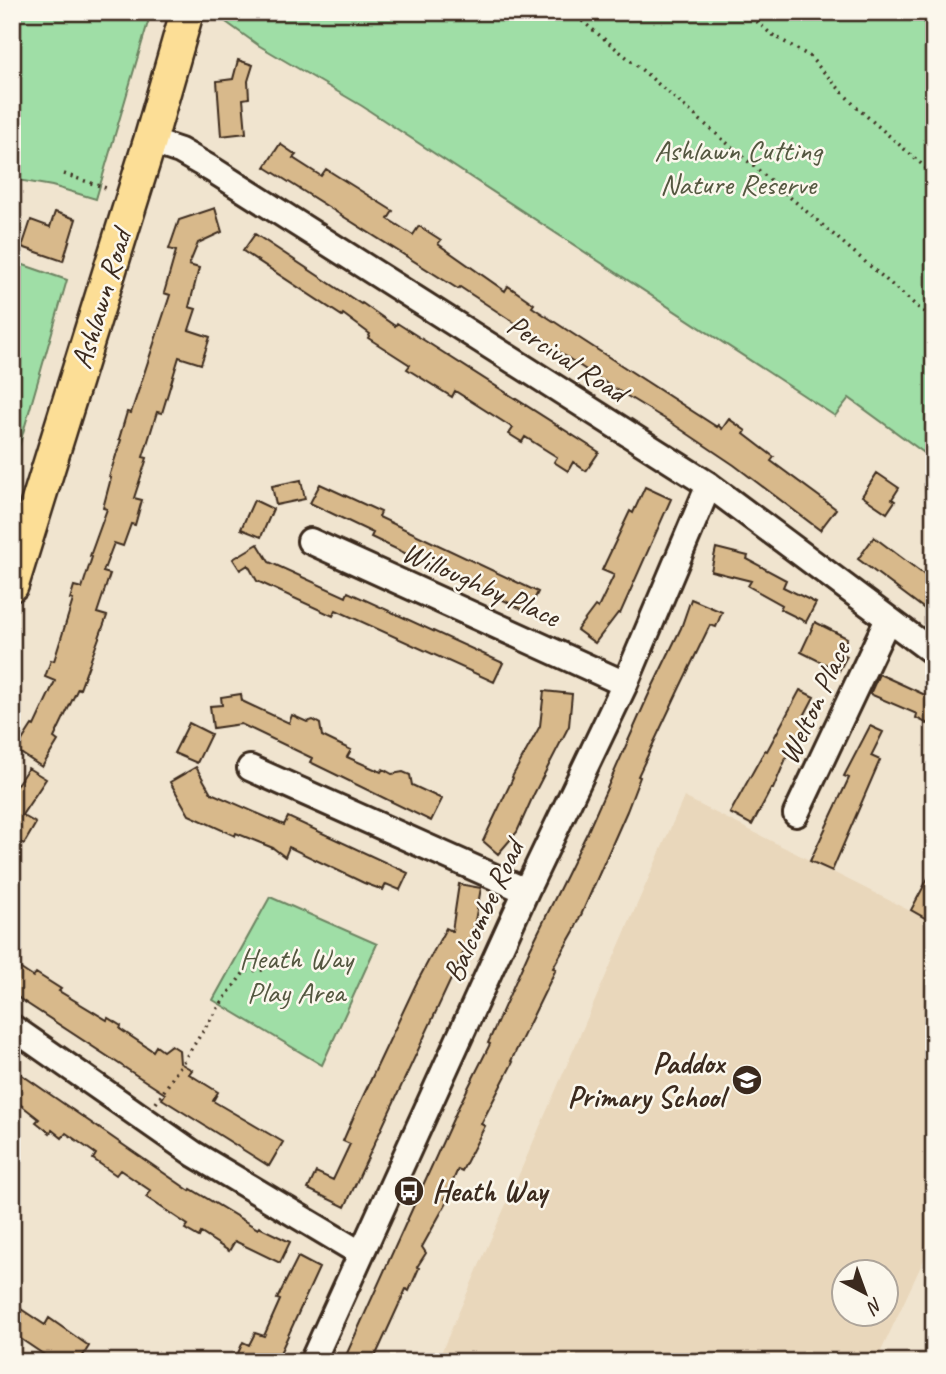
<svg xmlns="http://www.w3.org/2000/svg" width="946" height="1374" font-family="Caveat,sans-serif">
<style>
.built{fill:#e9d7bb;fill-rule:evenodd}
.green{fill:#9fdea6;stroke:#6d8462;stroke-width:2}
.building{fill:#d8b98b;stroke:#3b2a1e;stroke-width:2}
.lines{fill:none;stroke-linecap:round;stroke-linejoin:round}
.minor-casing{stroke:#3b2a1e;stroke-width:30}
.major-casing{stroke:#3b2a1e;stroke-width:37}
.path{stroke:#3b2a1e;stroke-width:3.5;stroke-dasharray:2 5;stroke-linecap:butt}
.minor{stroke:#fbf7ec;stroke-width:24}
.major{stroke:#fcde96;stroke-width:32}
.labels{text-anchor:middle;stroke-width:5;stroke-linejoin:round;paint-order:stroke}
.park-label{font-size:30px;fill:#545740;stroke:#fbf7ec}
.street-label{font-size:30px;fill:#3b2a1e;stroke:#fbf7ec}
.poi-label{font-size:30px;font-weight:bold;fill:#3b2a1e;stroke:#fbf7ec;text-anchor:end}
</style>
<rect width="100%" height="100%" fill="#f0e4cf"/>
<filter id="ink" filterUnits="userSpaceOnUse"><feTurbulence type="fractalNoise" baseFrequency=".0143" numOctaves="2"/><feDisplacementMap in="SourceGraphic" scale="14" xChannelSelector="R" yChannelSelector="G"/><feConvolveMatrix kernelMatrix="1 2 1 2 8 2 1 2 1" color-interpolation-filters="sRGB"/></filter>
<g filter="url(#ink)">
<path class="built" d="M 684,797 L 934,923 L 934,1238 L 876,1362 L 437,1362 ZM 844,1272 L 886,1272 L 886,1314 L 844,1314 Z"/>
<path class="green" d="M 12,12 L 151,12 L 96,199 L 52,186 L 12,179 Z
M 212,12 L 934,12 L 934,460 L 849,398 L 835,416 L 362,106 L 258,45 Z
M 12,261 L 67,280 L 12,471 Z
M 270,897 L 377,944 L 322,1065 L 213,1000 Z"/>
<path class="building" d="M 238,60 L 253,65 L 248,81 L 249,98 L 243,99 L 246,133 L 221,136 L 217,81 L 233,79 Z
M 280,144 L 296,155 L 293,158 L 321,176 L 326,169 L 393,211 L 388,219 L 413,235 L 419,226 L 441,240 L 438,244 L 505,291 L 508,286 L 534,304 L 532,307 L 573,334 L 717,427 L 718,425 L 722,429 L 729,419 L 746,431 L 744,434 L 774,457 L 771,461 L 836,509 L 820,530 L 734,465 L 670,422 L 609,385 L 460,287 L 458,289 L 265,167 Z
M 215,208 L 222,232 L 198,243 L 189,265 L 199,268 L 189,307 L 196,309 L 189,330 L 210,337 L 201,364 L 179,357 L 162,413 L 157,412 L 143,457 L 147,458 L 134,498 L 142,500 L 135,525 L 131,524 L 123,546 L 114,543 L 103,572 L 110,574 L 97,613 L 107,616 L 80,689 L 78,688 L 54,738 L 58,741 L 42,767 L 16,750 L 32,725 L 34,726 L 55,681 L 45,677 L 51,660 L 54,661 L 73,600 L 70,599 L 74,586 L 82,588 L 92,557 L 90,556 L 107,509 L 103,508 L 111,478 L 109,477 L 121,440 L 119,439 L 127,412 L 131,413 L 170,295 L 164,293 L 176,251 L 169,249 L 179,220 Z
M 55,212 L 76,219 L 63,261 L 22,247 L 31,220 L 50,227 Z
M 255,234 L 361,304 L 362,303 L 395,326 L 397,323 L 422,339 L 599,452 L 586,471 L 573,462 L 568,471 L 554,462 L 557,457 L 525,437 L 522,442 L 509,434 L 513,428 L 455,391 L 452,397 L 407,369 L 410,365 L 368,338 L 370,334 L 343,314 L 342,316 L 243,251 Z
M 877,473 L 899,488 L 892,499 L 895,501 L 887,513 L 862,496 Z
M 301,480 L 305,499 L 276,505 L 272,486 Z
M 320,484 L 381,512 L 379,517 L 538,592 L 528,612 L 371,537 L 373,533 L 310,503 Z
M 645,487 L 671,499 L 620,614 L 618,613 L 595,643 L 577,630 L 595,606 L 598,608 L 614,575 L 602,570 L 630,511 L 633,513 Z
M 254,500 L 273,509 L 261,537 L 241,529 Z
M 874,537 L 934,582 L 934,616 L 858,559 Z
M 258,544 L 269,562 L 346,597 L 348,592 L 503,663 L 494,682 L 336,610 L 333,616 L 257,581 L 248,565 L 240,570 L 233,559 Z
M 716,548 L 748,556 L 747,559 L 786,580 L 783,587 L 816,603 L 806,622 L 780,609 L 782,605 L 748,586 L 751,581 L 711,571 Z
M 691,599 L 722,612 L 716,627 L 710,625 L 680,687 L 638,776 L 640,777 L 627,811 L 574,931 L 553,968 L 556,969 L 511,1061 L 513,1062 L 481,1124 L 485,1126 L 462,1171 L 458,1169 L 445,1199 L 448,1200 L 422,1247 L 426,1253 L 417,1267 L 419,1268 L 409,1291 L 406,1289 L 375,1357 L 372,1362 L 343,1362 L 458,1108 L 490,1044 L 488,1043 L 530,949 L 588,831 L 648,696 L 681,628 Z
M 815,622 L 847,638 L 840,653 L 847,656 L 839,671 L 801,652 Z
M 879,674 L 934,699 L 934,727 L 916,718 L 917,714 L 870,694 Z
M 800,690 L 814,697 L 802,720 L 807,723 L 792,750 L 790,749 L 773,789 L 771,789 L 752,825 L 730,813 L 765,750 L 767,751 Z
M 544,691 L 572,694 L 569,726 L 534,794 L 517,832 L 498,854 L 483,841 L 513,778 L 512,777 L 540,726 Z
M 241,694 L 242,701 L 289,723 L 292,715 L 307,722 L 313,720 L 320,724 L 322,736 L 351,750 L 347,757 L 381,772 L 383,769 L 392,774 L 403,772 L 410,775 L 412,785 L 442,799 L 431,821 L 310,762 L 312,758 L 241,724 L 213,728 L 210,706 L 222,705 L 221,697 Z
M 189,723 L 211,734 L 197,763 L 174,753 Z
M 870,726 L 883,732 L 871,756 L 880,760 L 832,871 L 810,861 L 849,778 L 844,776 Z
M 196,767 L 211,793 L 284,825 L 288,817 L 408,873 L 400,890 L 386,884 L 383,890 L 364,883 L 289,847 L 285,857 L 273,848 L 236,833 L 235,836 L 189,815 L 170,782 Z
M 28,768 L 46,779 L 22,815 L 36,823 L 24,844 L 12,837 L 12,792 Z
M 934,867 L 934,923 L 911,910 Z
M 459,884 L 481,888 L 473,932 L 345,1207 L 308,1189 L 316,1172 L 333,1180 L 350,1144 L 343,1141 L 357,1109 L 416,984 L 446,928 L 452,931 Z
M 12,963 L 33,977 L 36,973 L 61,989 L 59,991 L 107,1020 L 108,1018 L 121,1026 L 120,1029 L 153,1051 L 156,1046 L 163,1051 L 171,1045 L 179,1050 L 180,1063 L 192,1070 L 189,1074 L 218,1092 L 213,1101 L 283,1142 L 269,1166 L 162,1099 L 165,1094 L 20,999 L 12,992 Z
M 12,1068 L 190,1191 L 191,1189 L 258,1229 L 259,1227 L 290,1242 L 280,1263 L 235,1241 L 229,1251 L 201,1233 L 199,1237 L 185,1229 L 188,1225 L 146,1197 L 151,1191 L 120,1170 L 116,1175 L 93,1159 L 96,1154 L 66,1133 L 62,1138 L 52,1130 L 50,1133 L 36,1122 L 39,1119 L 12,1098 Z
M 298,1257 L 319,1268 L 276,1362 L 234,1362 L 243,1342 L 249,1345 L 255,1333 L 264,1336 L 280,1300 L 277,1299 Z
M 12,1303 L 45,1325 L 49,1318 L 89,1346 L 79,1362 L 55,1362 L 12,1333 Z"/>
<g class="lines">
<g class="minor-casing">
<path id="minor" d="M 150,141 L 180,151 L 213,170 L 709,485 L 934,653
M 310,541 L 625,684
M 250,768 L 526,891
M 796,814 L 888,619
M 12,1027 L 194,1154 L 360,1253
M 312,1362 L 526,891 L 625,684 L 709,485"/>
</g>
<g class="major-casing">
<path id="major" d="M 12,585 L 150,141 L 187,12"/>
</g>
<path class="path" d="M 571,12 L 635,64 L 934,321
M 746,12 L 771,34 L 809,56 L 855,106 L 934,175
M 64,174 L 109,189
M 156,1103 L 224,999 L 245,971 L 267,970"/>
<use href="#minor" class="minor"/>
<use href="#major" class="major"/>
</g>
</g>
<defs>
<g id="school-disc" transform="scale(1.575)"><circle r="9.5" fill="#3b2a1e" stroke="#fbf7ec"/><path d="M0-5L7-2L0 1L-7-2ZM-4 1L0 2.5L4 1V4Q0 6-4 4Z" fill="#fff"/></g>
<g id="bus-disc" transform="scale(1.575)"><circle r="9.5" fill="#3b2a1e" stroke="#fbf7ec"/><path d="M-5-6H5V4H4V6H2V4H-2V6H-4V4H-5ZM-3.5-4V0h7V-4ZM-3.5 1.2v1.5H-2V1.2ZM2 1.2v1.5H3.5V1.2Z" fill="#fff"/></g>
</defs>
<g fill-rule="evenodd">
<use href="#school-disc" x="747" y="1080"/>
<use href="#bus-disc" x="409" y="1191"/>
</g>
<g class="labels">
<g class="park-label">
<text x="738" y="160">Ashlawn Cutting<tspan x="738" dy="34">Nature Reserve</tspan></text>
<text x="296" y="968">Heath Way<tspan x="296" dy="34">Play Area</tspan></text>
</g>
<g class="street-label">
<text transform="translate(101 299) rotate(-73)" y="10">Ashlawn Road</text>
<text transform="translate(567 358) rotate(33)" y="10">Percival Road</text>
<text transform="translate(481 584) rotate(24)" y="10">Willoughby Place</text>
<text transform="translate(814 703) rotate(-65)" y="10">Welton Place</text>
<text transform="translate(483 911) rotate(-65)" y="10">Balcombe Road</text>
</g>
<g class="poi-label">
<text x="724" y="1073">Paddox<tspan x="724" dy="34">Primary School</tspan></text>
<text x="432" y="1201" text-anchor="start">Heath Way</text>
</g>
</g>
<rect width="946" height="1374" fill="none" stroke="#fbf7ec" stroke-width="42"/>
<rect x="21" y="21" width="904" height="1332" fill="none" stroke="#3b2a1e" stroke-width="2.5" filter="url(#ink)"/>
<g transform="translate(865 1293) rotate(139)"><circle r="33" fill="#fbf7ec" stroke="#aea59a" stroke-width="2"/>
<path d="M0-5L12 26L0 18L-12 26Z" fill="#3b2a1e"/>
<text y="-10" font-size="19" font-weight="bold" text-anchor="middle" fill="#3b2a1e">N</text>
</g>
</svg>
